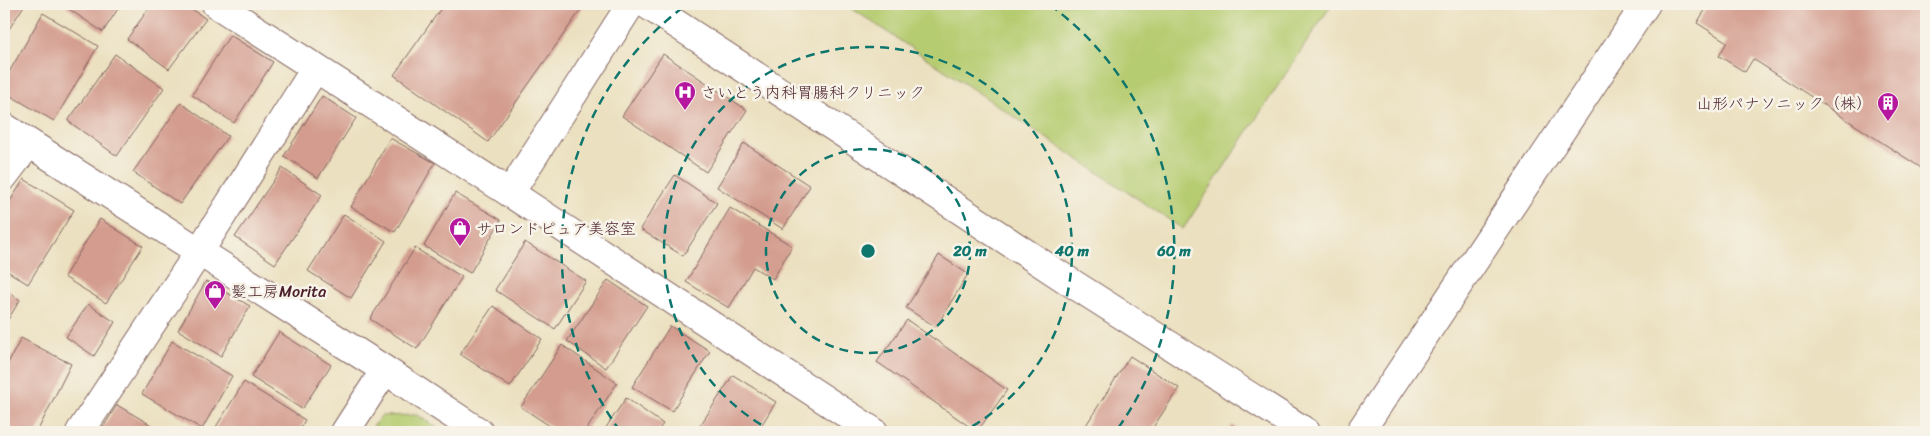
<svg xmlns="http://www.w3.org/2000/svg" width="1930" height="436" font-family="Sriracha,'Klee One',sans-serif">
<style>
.green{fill:#b6cc71;stroke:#80764e}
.building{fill:#d39c8e}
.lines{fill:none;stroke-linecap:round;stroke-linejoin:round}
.minor-casing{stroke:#82635f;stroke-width:30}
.minor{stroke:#fff;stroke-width:28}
.ring{fill:none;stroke:#0f766e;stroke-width:2.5;stroke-dasharray:9 6}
.labels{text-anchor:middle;stroke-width:5;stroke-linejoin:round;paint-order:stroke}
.poi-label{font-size:16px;fill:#4a1f2b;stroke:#f7f3e8;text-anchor:start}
.centre{fill:#0f766e;stroke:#f7f3e8;stroke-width:2.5}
.ring-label{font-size:15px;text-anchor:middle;font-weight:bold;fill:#0f766e;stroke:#f7f3e8;stroke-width:5;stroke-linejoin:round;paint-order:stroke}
</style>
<rect width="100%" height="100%" fill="#f7f3e8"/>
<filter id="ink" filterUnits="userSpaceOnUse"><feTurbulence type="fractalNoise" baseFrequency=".02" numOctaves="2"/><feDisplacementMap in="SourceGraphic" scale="10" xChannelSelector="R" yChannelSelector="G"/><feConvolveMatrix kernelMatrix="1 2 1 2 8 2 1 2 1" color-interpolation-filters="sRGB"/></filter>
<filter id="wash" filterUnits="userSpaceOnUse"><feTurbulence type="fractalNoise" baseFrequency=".0096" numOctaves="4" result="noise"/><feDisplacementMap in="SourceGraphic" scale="20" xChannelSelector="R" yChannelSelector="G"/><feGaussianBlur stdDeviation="1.12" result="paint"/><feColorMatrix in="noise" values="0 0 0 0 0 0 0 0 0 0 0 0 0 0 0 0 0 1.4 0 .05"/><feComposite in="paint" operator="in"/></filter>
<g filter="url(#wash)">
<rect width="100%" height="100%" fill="#ebe0bf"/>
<path class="green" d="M 845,4 L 1332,4 L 1183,229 Z
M 417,415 L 444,432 L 369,432 L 381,416 Z"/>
<g id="blocks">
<path class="building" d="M 4,4 L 25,4 L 4,37 Z
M 68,4 L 121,4 L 103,32 L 66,7 Z
M 152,4 L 185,4 L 206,19 L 169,69 L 127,39 Z
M 444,4 L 585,4 L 488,142 L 394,75 Z
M 1709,4 L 1926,4 L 1926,171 L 1753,59 L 1745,72 L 1719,56 L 1727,42 L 1697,23 Z
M 43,13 L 98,46 L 54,121 L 4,92 L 4,81 Z
M 230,35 L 273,62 L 234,123 L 192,95 Z
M 115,54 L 164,88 L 117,156 L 68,121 Z
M 663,54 L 747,110 L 706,172 L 622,116 Z
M 322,96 L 356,118 L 318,178 L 284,156 Z
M 181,103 L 228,136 L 180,204 L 133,172 Z
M 390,138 L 435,163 L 395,232 L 351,207 Z
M 744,143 L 810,186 L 783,229 L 717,187 Z
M 282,168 L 322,195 L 275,264 L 235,237 Z
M 675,175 L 717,203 L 683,256 L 640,229 Z
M 24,179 L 74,210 L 28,284 L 4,269 L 4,211 Z
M 455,193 L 501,220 L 470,273 L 424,246 Z
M 730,208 L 792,246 L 773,279 L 753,267 L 729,308 L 686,282 Z
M 344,214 L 386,241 L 351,298 L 308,271 Z
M 100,219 L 143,246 L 106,303 L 64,277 Z
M 525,242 L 586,281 L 555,329 L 495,290 Z
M 415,248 L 462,277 L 417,349 L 370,319 Z
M 939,255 L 968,274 L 936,327 L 906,308 Z
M 608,280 L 647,306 L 606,368 L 567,341 Z
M 206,281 L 250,306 L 221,356 L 178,330 Z
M 4,289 L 20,300 L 4,326 Z
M 88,304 L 115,322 L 94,356 L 66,337 Z
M 493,306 L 542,339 L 510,387 L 460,354 Z
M 907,320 L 1007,390 L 977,432 L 877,362 Z
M 670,326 L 710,351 L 672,411 L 632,387 Z
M 279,332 L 331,365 L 302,409 L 251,377 Z
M 21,338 L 71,364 L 37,432 L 4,432 L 4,371 Z
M 172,341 L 232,376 L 202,429 L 142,394 Z
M 562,345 L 617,383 L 585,432 L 559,432 L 521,407 Z
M 1130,356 L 1179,388 L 1150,432 L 1087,432 L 1083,430 Z
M 733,375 L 776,402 L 757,432 L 696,432 Z
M 244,382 L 305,420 L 298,432 L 218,432 L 214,430 Z
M 626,398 L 663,424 L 657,432 L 603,432 Z
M 117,405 L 163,432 L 100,432 Z
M 1232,425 L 1243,432 L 1228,432 Z"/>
</g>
</g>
<g filter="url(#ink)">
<use href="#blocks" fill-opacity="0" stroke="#82635f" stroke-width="1"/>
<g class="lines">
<g class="minor-casing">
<path id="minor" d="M 216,4 L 510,193 L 874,432
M 646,4 L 1067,280 L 1306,432
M 4,127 L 385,370 L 479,432
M 4,176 L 29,143
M 510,193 L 631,4
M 80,432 L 199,252 L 315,69
M 345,432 L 385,370
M 1360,432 L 1646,4"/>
</g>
<use href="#minor" class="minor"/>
</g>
</g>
<g class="ring">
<circle cx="868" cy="251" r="102"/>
<path d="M774 432A204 204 0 1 1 962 432"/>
<path d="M620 431A306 306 0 0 1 686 5M1050 5A306 306 0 0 1 1116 431"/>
</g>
<defs>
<g id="hospital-pin" transform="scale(1.125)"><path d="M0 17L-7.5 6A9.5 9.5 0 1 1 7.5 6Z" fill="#b5179e" stroke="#f7f3e8"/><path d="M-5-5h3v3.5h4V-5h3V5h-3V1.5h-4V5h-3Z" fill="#fff"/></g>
<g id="building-pin" transform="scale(1.125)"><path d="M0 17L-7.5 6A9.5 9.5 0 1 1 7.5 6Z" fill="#b5179e" stroke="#f7f3e8"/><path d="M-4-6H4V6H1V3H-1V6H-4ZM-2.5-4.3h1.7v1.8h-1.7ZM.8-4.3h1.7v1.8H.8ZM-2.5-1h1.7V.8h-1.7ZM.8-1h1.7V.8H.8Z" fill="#fff"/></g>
<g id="shop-pin" transform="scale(1.125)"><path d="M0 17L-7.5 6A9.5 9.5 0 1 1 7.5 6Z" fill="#b5179e" stroke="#f7f3e8"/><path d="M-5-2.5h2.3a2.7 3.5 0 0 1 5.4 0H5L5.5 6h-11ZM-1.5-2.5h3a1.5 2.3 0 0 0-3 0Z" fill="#fff"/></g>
</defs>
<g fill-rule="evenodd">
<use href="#hospital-pin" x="685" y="92"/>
<use href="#building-pin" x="1888" y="103"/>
<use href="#shop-pin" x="460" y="228"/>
<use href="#shop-pin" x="215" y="291"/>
</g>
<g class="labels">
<g class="poi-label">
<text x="701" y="98">さいとう内科胃腸科クリニック</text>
<text x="1872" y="109" text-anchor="end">山形パナソニック（株）</text>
<text x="476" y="234">サロンドピュア美容室</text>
<text x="231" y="297">髪工房Morita</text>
</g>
</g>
<circle cx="868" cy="251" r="8" class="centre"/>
<g class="ring-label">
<text x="970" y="256">20 m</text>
<text x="1072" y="256">40 m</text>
<text x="1174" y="256">60 m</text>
</g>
<rect width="1930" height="436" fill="none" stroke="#f7f3e8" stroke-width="20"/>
</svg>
